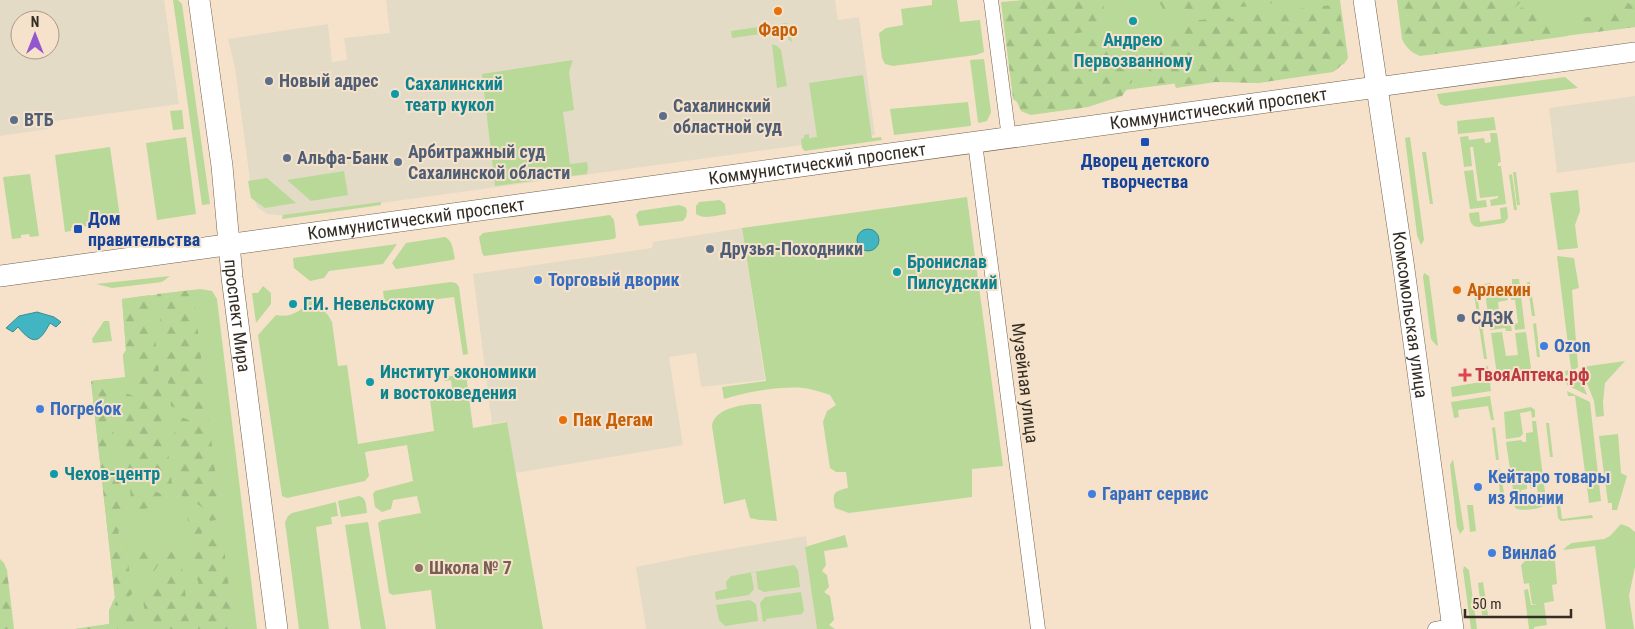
<svg xmlns="http://www.w3.org/2000/svg" width="1635" height="629" font-family="'Roboto Condensed',sans-serif">
<style>
.commercial{fill:#e4dbc6;fill-rule:evenodd}
.green{fill:#b8d998}
.forest{fill:url(#forest-firs)}
.water{fill:#41b5c2;stroke:#3d8c93}
.lines{fill:none;stroke-linecap:round;stroke-linejoin:round}
.minor-casing{stroke:#71614c;stroke-width:15}
.secondary-casing{stroke:#71614c;stroke-width:20}
.primary-casing{stroke:#71614c;stroke-width:22}
.minor{stroke:#fff;stroke-width:14}
.secondary{stroke:#fff;stroke-width:19}
.primary{stroke:#fff;stroke-width:21}
.food-dot{fill:#e8710a;stroke:#f6e2cb;stroke-width:2}
.culture-dot{fill:#0f9aa8;stroke:#f6e2cb;stroke-width:2}
.service-dot{fill:#5c6f8a;stroke:#f6e2cb;stroke-width:2}
.transit-dot{fill:#1a4fb4;stroke:#f6e2cb;stroke-width:2}
.shop-dot{fill:#3f7fe0;stroke:#f6e2cb;stroke-width:2}
.health-dot{fill:#e0444e;stroke:#f6e2cb;stroke-width:2}
.education-dot{fill:#8d6e63;stroke:#f6e2cb;stroke-width:2}
.labels{text-anchor:middle;stroke-width:4;stroke-linejoin:round;paint-order:stroke}
.food-label{font-size:18px;font-weight:bold;fill:#c56008;stroke:#f6e2cb;text-anchor:start}
.culture-label{font-size:18px;font-weight:bold;fill:#0d838f;stroke:#f6e2cb;text-anchor:start}
.service-label{font-size:18px;font-weight:bold;fill:#4e5e75;stroke:#f6e2cb;text-anchor:start}
.street-label{font-size:18px;fill:#342d24;stroke:#f6e2cb}
.transit-label{font-size:18px;font-weight:bold;fill:#164399;stroke:#f6e2cb}
.shop-label{font-size:18px;font-weight:bold;fill:#366cbe;stroke:#f6e2cb;text-anchor:start}
.health-label{font-size:18px;font-weight:bold;fill:#be3a42;stroke:#f6e2cb;text-anchor:start}
.education-label{font-size:18px;font-weight:bold;fill:#785e54;stroke:#f6e2cb;text-anchor:start}
</style>
<defs>
<pattern id="forest-firs" width="22" height="20" patternUnits="userSpaceOnUse" patternTransform="scale(1.25)"><rect width="22" height="20" fill="#b8d998"/><path d="M5 1l3.5 6h-7zM16 11l3.5 6h-7z" fill="#9fbb83"/></pattern>
</defs>
<rect width="100%" height="100%" fill="#f6e2cb"/>
<path class="commercial" d="M 0,0 L 164,0 L 179,104 L 47,122 L 48,129 L 0,136 ZM 20,20 L 50,20 L 50,50 L 20,50 Z
M 386,0 L 835,0 L 838,20 L 859,17 L 875,135 L 287,216 L 267,214 L 257,207 L 251,188 L 235,68 L 228,39 L 328,24 L 332,62 L 347,60 L 344,38 L 390,33 Z
M 1635,96 L 1635,162 L 1557,173 L 1549,108 Z
M 742,228 L 765,380 L 701,387 L 696,353 L 669,357 L 683,445 L 515,473 L 506,421 L 492,424 L 473,274 L 652,248 L 653,242 Z
M 806,536 L 817,629 L 646,629 L 636,567 L 700,554 Z"/>
<path class="green" d="M 173,0 L 178,0 L 182,4 L 210,204 L 202,205 Z
M 932,0 L 957,0 L 960,22 L 980,20 L 984,52 L 976,55 L 893,66 L 885,64 L 882,58 L 879,33 L 886,28 L 903,25 L 901,9 L 932,5 Z
M 1023,0 L 1340,0 L 1348,58 L 1344,64 L 1337,67 L 1179,83 L 1018,104 L 1013,84 Z
M 1498,0 L 1635,0 L 1635,27 L 1503,44 Z
M 787,23 L 789,36 L 791,36 L 792,42 L 789,40 L 786,35 L 775,32 L 732,38 L 731,31 Z
M 772,44 L 777,46 L 781,50 L 787,86 L 777,88 Z
M 984,59 L 991,112 L 987,121 L 979,123 L 978,122 L 970,60 Z
M 573,60 L 569,72 L 574,110 L 563,112 L 570,164 L 587,162 L 588,168 L 587,174 L 495,186 L 482,74 Z
M 863,75 L 872,138 L 881,137 L 882,140 L 805,151 L 802,148 L 801,139 L 804,138 L 804,135 L 809,134 L 809,138 L 817,137 L 809,83 Z
M 1565,77 L 1578,88 L 1445,106 L 1440,104 L 1437,94 Z
M 968,102 L 971,125 L 970,126 L 894,135 L 890,109 Z
M 182,110 L 184,129 L 173,130 L 170,111 Z
M 1494,117 L 1496,130 L 1458,134 L 1457,121 Z
M 1490,133 L 1497,133 L 1501,162 L 1498,163 L 1498,166 L 1501,166 L 1506,204 L 1491,206 L 1490,200 L 1498,198 L 1498,196 L 1480,198 L 1473,147 L 1470,147 L 1472,166 L 1464,167 L 1460,137 L 1468,136 L 1469,140 L 1484,138 L 1485,143 L 1491,142 Z
M 186,137 L 196,214 L 157,220 L 146,143 Z
M 1410,137 L 1424,240 L 1421,245 L 1417,235 L 1405,138 Z
M 110,147 L 121,224 L 103,227 L 102,224 L 71,228 L 71,231 L 65,232 L 55,155 Z
M 1422,152 L 1426,152 L 1433,204 L 1430,204 Z
M 1473,170 L 1477,201 L 1486,200 L 1487,207 L 1470,209 L 1464,171 Z
M 344,171 L 348,195 L 311,201 L 287,180 Z
M 1513,172 L 1516,172 L 1520,205 L 1517,205 Z
M 30,174 L 39,236 L 30,237 L 29,234 L 21,235 L 21,238 L 12,239 L 3,177 Z
M 1512,174 L 1517,210 L 1514,210 L 1509,175 Z
M 267,178 L 296,203 L 265,208 L 251,198 L 248,181 Z
M 1578,190 L 1580,211 L 1575,225 L 1578,248 L 1558,250 L 1550,193 Z
M 967,197 L 1003,466 L 972,469 L 972,497 L 849,513 L 835,508 C 832,494 833,491 848,488 L 846,472 L 836,472 L 830,468 L 823,422 L 827,411 L 836,405 L 830,395 C 821,392 812,389 803,388 C 781,386 745,392 724,399 L 722,387 L 766,381 L 742,228 Z
M 720,200 L 725,204 L 726,214 C 717,215 704,220 696,214 L 696,206 L 699,202 Z
M 381,202 L 381,205 L 282,219 L 283,215 Z
M 679,205 L 685,207 L 687,210 L 686,217 L 683,221 L 639,226 L 636,215 L 639,211 Z
M 1507,207 L 1508,218 L 1504,223 L 1478,227 C 1470,226 1470,220 1469,213 L 1479,212 L 1480,222 L 1501,219 L 1500,208 Z
M 610,215 L 614,220 L 616,237 L 614,239 L 484,256 L 482,253 L 479,237 L 483,233 Z
M 445,237 C 453,241 453,250 455,259 L 452,260 L 396,269 L 392,263 L 406,243 Z
M 397,244 L 383,264 L 329,271 L 324,278 L 310,281 L 294,268 L 293,258 Z
M 1557,256 L 1574,258 L 1579,288 L 1572,290 L 1578,367 L 1566,376 L 1565,371 L 1571,369 Z
M 1424,273 L 1429,276 L 1438,346 L 1436,345 L 1431,339 L 1423,277 Z
M 170,276 L 162,282 L 112,288 L 96,284 Z
M 1512,279 L 1519,279 L 1525,329 L 1515,330 L 1514,324 L 1518,323 L 1515,300 L 1511,300 L 1511,297 L 1514,296 L 1513,289 L 1509,289 L 1509,284 L 1512,284 Z
M 451,282 L 456,283 L 459,287 L 468,354 L 463,355 L 454,297 L 385,306 L 383,291 Z
M 1527,282 L 1530,282 L 1535,316 L 1532,316 Z
M 1490,283 L 1493,287 L 1506,285 L 1506,289 L 1502,291 L 1503,298 L 1507,297 L 1508,300 L 1498,302 L 1500,320 L 1510,319 L 1512,331 L 1506,331 L 1505,328 L 1490,330 L 1484,284 Z
M 263,286 L 271,293 L 271,304 L 256,323 L 252,293 L 258,293 Z
M 1476,286 L 1481,321 L 1478,321 L 1473,287 Z
M 200,289 L 212,291 L 217,299 L 257,629 L 75,629 L 109,624 L 109,610 L 115,598 L 91,381 L 125,377 L 123,355 L 126,350 L 122,299 Z
M 310,298 L 328,315 L 332,322 L 338,366 L 347,365 L 358,444 L 434,431 L 429,392 L 437,390 L 438,397 L 453,395 L 451,380 L 445,381 L 444,377 L 466,374 L 473,428 L 507,422 L 543,629 L 436,629 L 431,590 L 393,595 L 389,593 L 378,523 L 382,520 L 421,513 L 417,496 L 393,500 L 391,509 L 382,512 L 375,507 L 373,494 L 375,491 L 413,481 L 407,445 L 365,452 L 369,476 L 365,481 L 287,498 L 282,496 L 258,335 L 276,315 C 291,318 303,311 310,298 Z
M 104,321 L 109,321 L 112,341 L 93,343 L 92,339 Z
M 1536,323 L 1540,357 L 1537,357 L 1533,324 Z
M 1482,325 L 1487,359 L 1484,359 L 1479,326 Z
M 1502,332 L 1506,356 L 1518,355 L 1515,333 L 1526,332 L 1531,368 L 1529,372 L 1501,376 L 1497,375 L 1491,333 Z
M 1625,361 L 1605,383 L 1603,402 L 1604,416 L 1596,417 L 1594,401 L 1584,376 L 1582,367 Z
M 1488,366 L 1491,391 L 1452,397 L 1451,387 L 1487,381 L 1485,367 Z
M 1578,371 L 1587,395 L 1567,385 L 1566,380 Z
M 1567,391 L 1590,402 L 1601,501 L 1589,503 L 1575,396 L 1568,396 Z
M 1490,396 L 1494,420 L 1491,420 L 1488,406 L 1458,410 L 1459,417 L 1454,418 L 1451,402 Z
M 760,404 L 761,404 L 777,521 L 760,520 L 750,518 L 745,499 L 724,504 L 712,426 C 713,408 746,403 760,404 Z
M 1531,407 L 1535,410 L 1535,417 L 1532,418 L 1531,411 L 1520,413 L 1523,434 L 1520,437 L 1506,439 L 1504,412 Z
M 1532,421 L 1536,421 L 1545,492 L 1538,493 L 1537,488 L 1531,489 L 1529,480 L 1527,480 L 1527,489 L 1521,490 L 1521,495 L 1514,496 L 1506,442 L 1521,440 L 1523,442 L 1526,442 L 1526,433 L 1533,432 Z
M 1546,423 L 1549,423 L 1553,457 L 1550,457 Z
M 1495,427 L 1499,460 L 1496,460 L 1492,428 Z
M 1618,434 L 1621,473 L 1627,476 L 1617,510 L 1612,510 L 1612,503 L 1608,503 L 1599,436 Z
M 1453,459 L 1464,529 L 1460,534 L 1457,527 L 1450,465 Z
M 1497,468 L 1500,468 L 1505,500 L 1501,501 Z
M 1545,495 L 1546,504 C 1542,509 1521,512 1515,508 L 1514,499 Z
M 359,496 C 367,498 366,506 367,513 L 341,517 L 338,501 Z
M 1559,497 L 1562,519 L 1592,515 L 1593,518 L 1561,521 L 1558,518 L 1556,498 Z
M 336,502 L 338,516 L 331,517 L 332,524 L 316,527 L 329,629 L 299,629 L 285,522 L 288,516 L 292,513 Z
M 1467,505 L 1473,505 L 1476,531 L 1470,532 Z
M 368,522 L 386,629 L 361,629 L 345,525 Z
M 1621,524 L 1629,527 L 1635,532 L 1635,567 L 1629,596 L 1634,629 L 1606,629 L 1595,546 L 1563,550 L 1567,546 L 1572,543 L 1604,539 L 1610,536 Z
M 845,535 L 848,547 L 824,551 L 826,565 L 822,571 L 827,575 L 829,587 L 824,592 L 830,596 L 834,620 L 829,625 L 835,629 L 817,629 L 805,547 Z
M 1547,556 L 1553,557 L 1555,562 L 1557,584 L 1552,585 L 1554,601 L 1544,603 L 1547,625 L 1534,627 L 1534,629 L 1529,629 L 1524,590 L 1528,589 L 1531,605 L 1538,604 L 1532,604 L 1529,583 L 1524,584 L 1521,565 L 1527,559 Z
M 794,565 L 798,570 L 800,587 L 764,592 L 758,589 L 756,572 L 751,573 L 754,589 L 749,595 L 716,600 L 715,592 L 718,591 L 727,589 L 726,582 L 731,576 Z
M 1464,566 L 1469,570 L 1477,629 L 1471,629 L 1463,570 Z
M 1483,582 L 1488,615 L 1482,615 L 1478,583 Z
M 801,592 L 804,610 L 802,614 L 766,619 L 766,621 L 763,622 L 760,603 L 765,597 Z
M 750,600 L 756,604 L 758,621 L 725,626 L 719,620 L 716,605 Z"/>
<path class="forest" d="M 1023,0 L 1093,0 L 1104,5 L 1102,24 L 1096,30 L 1066,35 L 1067,43 L 1098,37 L 1105,39 L 1132,79 L 1132,82 L 1122,96 L 1088,107 L 1031,115 L 1021,111 L 1017,102 L 1013,99 L 1001,2 Z
M 1158,0 L 1302,0 L 1266,4 L 1265,2 L 1258,3 L 1258,5 L 1178,14 L 1171,12 L 1165,12 Z
M 1397,0 L 1520,0 L 1521,2 L 1511,11 L 1512,14 L 1515,14 L 1524,5 L 1541,22 L 1545,23 L 1555,22 L 1558,26 L 1564,28 L 1568,36 L 1420,56 C 1412,53 1406,48 1402,39 Z
M 1623,1 L 1635,6 L 1635,27 L 1588,33 L 1584,28 L 1582,18 L 1615,13 L 1620,10 Z
M 1332,5 L 1335,10 L 1340,13 C 1343,32 1354,61 1333,72 L 1259,83 L 1215,82 L 1176,88 L 1174,82 L 1157,84 C 1153,81 1152,79 1150,75 C 1145,59 1151,57 1160,46 C 1164,41 1166,34 1168,28 L 1180,22 L 1230,17 L 1231,19 L 1238,18 L 1238,16 L 1271,12 L 1272,14 L 1279,13 L 1280,11 L 1298,12 L 1298,9 Z
M 193,290 L 209,423 L 171,406 L 157,294 Z
M 150,295 L 158,361 L 124,365 L 123,355 L 126,350 L 122,299 Z
M 158,365 L 163,403 L 126,387 L 125,377 L 147,375 L 146,367 Z
M 107,379 L 115,445 C 108,450 107,455 110,462 L 117,466 L 124,522 C 116,529 117,539 126,544 L 132,594 L 117,606 L 112,603 L 115,598 L 91,381 Z
M 119,390 L 163,409 L 173,493 L 128,472 Z
M 172,413 L 210,429 L 221,519 L 210,521 C 205,505 196,503 182,497 Z
M 129,479 L 174,500 L 159,507 L 132,510 Z
M 186,506 C 210,517 210,528 191,545 Z
M 221,524 L 234,629 L 198,629 L 193,589 C 201,586 200,578 191,576 L 189,554 L 207,539 L 211,525 Z
M 164,549 L 180,552 L 181,555 L 170,564 L 166,562 L 158,565 C 144,592 139,567 138,552 Z
M 0,559 L 4,563 L 7,570 L 14,629 L 0,629 Z
M 181,560 L 190,629 L 147,629 L 142,592 Z
M 133,599 L 136,629 L 117,629 L 122,608 Z
M 110,608 L 117,612 L 113,629 L 75,629 L 109,624 Z"/>
<path class="water" d="M857 240a11 11 0 1 1 22 0a11 11 0 1 1-22 0Z
M 37,312 L 54,317 L 61,322 L 56,327 L 50,323 C 39,344 33,345 18,327 L 13,332 L 6,328 L 19,316 Z"/>
<g class="lines">
<g class="minor-casing">
<path id="minor" d="M 991,0 L 1009,138
M 975,143 L 1038,629
M 1435,629 L 1453,626"/>
</g>
<g class="secondary-casing">
<path id="secondary" d="M 1377,87 L 1635,52"/>
</g>
<g class="primary-casing">
<g id="primary">
<path id="s1" d="M 199,0 L 222,166 L 232,277 L 277,629"/>
<path id="s2" d="M 1364,0 L 1403,262 L 1453,629"/>
<path id="s3" d="M 0,276 L 1377,87"/>
</g>
</g>
<use href="#minor" class="minor"/>
<use href="#secondary" class="secondary"/>
<use href="#primary" class="primary"/>
</g>
<g class="food-dot">
<circle cx="778" cy="11" r="5"/>
<circle cx="1457" cy="290" r="5"/>
<circle cx="563" cy="420" r="5"/>
</g>
<g class="culture-dot">
<circle cx="1133" cy="21" r="5"/>
<circle cx="395" cy="94" r="5"/>
<circle cx="897" cy="272" r="5"/>
<circle cx="293" cy="304" r="5"/>
<circle cx="370" cy="382" r="5"/>
<circle cx="54" cy="474" r="5"/>
</g>
<g class="service-dot">
<circle cx="269" cy="81" r="5"/>
<circle cx="663" cy="116" r="5"/>
<circle cx="14" cy="120" r="5"/>
<circle cx="287" cy="158" r="5"/>
<circle cx="398" cy="162" r="5"/>
<circle cx="710" cy="249" r="5"/>
<circle cx="1461" cy="318" r="5"/>
</g>
<g class="transit-dot">
<rect x="1140" y="137" width="10" height="10" rx="2.5"/>
<rect x="73" y="224" width="10" height="10" rx="2.5"/>
</g>
<g class="shop-dot">
<circle cx="538" cy="280" r="5"/>
<circle cx="1544" cy="346" r="5"/>
<circle cx="40" cy="409" r="5"/>
<circle cx="1478" cy="487" r="5"/>
<circle cx="1092" cy="494" r="5"/>
<circle cx="1492" cy="553" r="5"/>
</g>
<path class="health-dot" d="M1462.5 367.5h5v5h5v5h-5v5h-5v-5h-5v-5h5z"/>
<circle class="education-dot" cx="419" cy="568" r="5"/>
<g class="labels">
<g class="food-label">
<text x="778" y="36" text-anchor="middle">Фаро</text>
<text x="1467" y="296">Арлекин</text>
<text x="573" y="426">Пак Дегам</text>
</g>
<g class="culture-label">
<text x="1133" y="46" text-anchor="middle">Андрею<tspan x="1133" dy="21">Первозванному</tspan></text>
<text x="405" y="90">Сахалинский<tspan x="405" dy="21">театр кукол</tspan></text>
<text x="907" y="268">Бронислав<tspan x="907" dy="21">Пилсудский</tspan></text>
<text x="303" y="310">Г.И. Невельскому</text>
<text x="380" y="378">Институт экономики<tspan x="380" dy="21">и востоковедения</tspan></text>
<text x="64" y="480">Чехов-центр</text>
</g>
<g class="service-label">
<text x="279" y="87">Новый адрес</text>
<text x="673" y="112">Сахалинский<tspan x="673" dy="21">областной суд</tspan></text>
<text x="24" y="126">ВТБ</text>
<text x="408" y="158">Арбитражный суд<tspan x="408" dy="21">Сахалинской области</tspan></text>
<text x="297" y="164">Альфа-Банк</text>
<text x="720" y="255">Друзья-Походники</text>
<text x="1471" y="324">СДЭК</text>
</g>
<g class="street-label">
<text dy="6" stroke="none"><textPath href="#s3" startOffset="1230">Коммунистический проспект</textPath></text>
<text dy="6" stroke="none"><textPath href="#s3" startOffset="825">Коммунистический проспект</textPath></text>
<text dy="6" stroke="none"><textPath href="#s3" startOffset="420">Коммунистический проспект</textPath></text>
<text dy="6" stroke="none"><textPath href="#s2" startOffset="318">Комсомольская улица</textPath></text>
<text dy="6" stroke="none"><textPath href="#s1" startOffset="318">проспект Мира</textPath></text>
<text transform="translate(1025 383) rotate(83)" y="6">Музейная улица</text>
</g>
<g class="transit-label">
<text x="1145" y="167">Дворец детского<tspan x="1145" dy="21">творчества</tspan></text>
<text x="88" y="225" text-anchor="start">Дом<tspan x="88" dy="21">правительства</tspan></text>
</g>
<g class="shop-label">
<text x="548" y="286">Торговый дворик</text>
<text x="1554" y="352">Ozon</text>
<text x="50" y="415">Погребок</text>
<text x="1488" y="483">Кейтаро товары<tspan x="1488" dy="21">из Японии</tspan></text>
<text x="1102" y="500">Гарант сервис</text>
<text x="1502" y="559">Винлаб</text>
</g>
<g class="health-label">
<text x="1475" y="381">ТвояАптека.рф</text>
</g>
<g class="education-label">
<text x="429" y="574">Школа № 7</text>
</g>
</g>
<g transform="translate(35 35)"><circle r="24" fill="#f6e2cb" stroke="#a89a88"/>
<path d="M0-4L9 19L0 12L-9 19Z" fill="#9257ce"/>
<text y="-8" font-size="14" font-weight="bold" text-anchor="middle" fill="#342d24">N</text>
</g>
<path d="M1465 609v8h106v-8" fill="none" stroke="#342d24" stroke-width="2.5"/>
<text x="1472" y="609" font-size="15" fill="#342d24" stroke="#f6e2cb" stroke-width="4" paint-order="stroke">50 m</text>
</svg>
